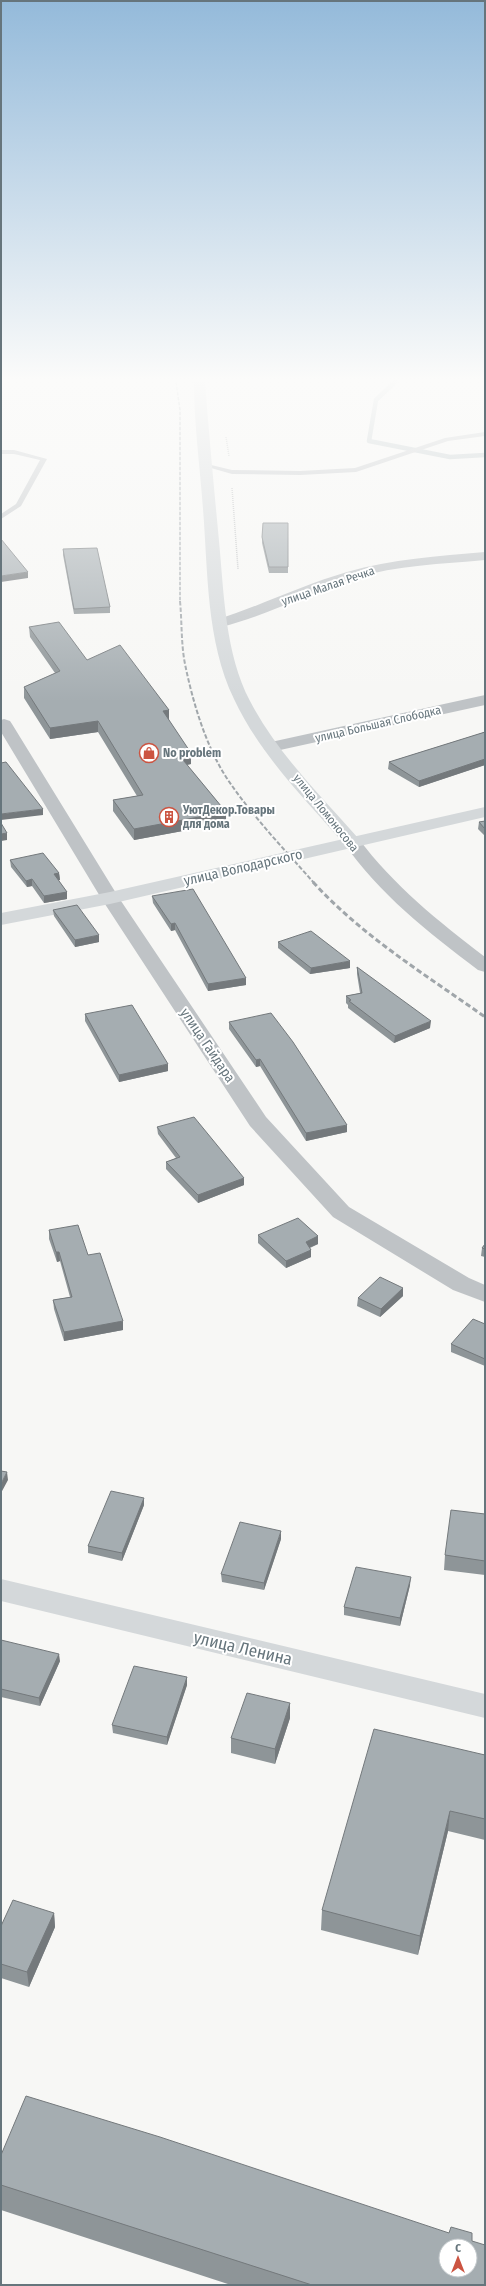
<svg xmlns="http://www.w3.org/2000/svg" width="486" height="2286" font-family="'Fira Sans Condensed',sans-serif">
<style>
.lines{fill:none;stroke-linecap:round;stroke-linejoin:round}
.stream{stroke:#b7c2c5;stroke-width:4.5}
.path{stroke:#b9bcbe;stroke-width:1.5;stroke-dasharray:1 1;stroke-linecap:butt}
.service{fill:#bfc3c6;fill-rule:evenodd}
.minor{fill:#bfc3c6;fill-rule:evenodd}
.tertiary{fill:#bfc3c6;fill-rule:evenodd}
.secondary{fill:#d4d8da;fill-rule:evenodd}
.primary{fill:#d4d8da;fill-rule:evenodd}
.rail-far2{stroke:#a0a6aa;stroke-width:1.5;stroke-dasharray:3.5 1.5;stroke-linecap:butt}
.rail-far1{stroke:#a0a6aa;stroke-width:2;stroke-dasharray:4.5 2;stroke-linecap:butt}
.rail{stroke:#a0a6aa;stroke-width:3;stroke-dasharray:5.5 3;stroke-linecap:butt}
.wall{fill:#8e9598}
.shaded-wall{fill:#74797c}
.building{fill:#a5adb1;stroke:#74797c;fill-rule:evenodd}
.labels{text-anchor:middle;stroke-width:4;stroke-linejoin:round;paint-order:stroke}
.far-street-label{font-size:12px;fill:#66757c;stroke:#fff}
.far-poi-label{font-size:12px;font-weight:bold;fill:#66757c;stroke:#fff;text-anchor:start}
.street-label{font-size:14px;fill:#66757c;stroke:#fff}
.near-street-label{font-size:17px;fill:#66757c;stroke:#fff}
</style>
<rect width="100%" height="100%" fill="#f7f7f5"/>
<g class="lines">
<path class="stream" d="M 395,382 L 376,400 L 369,441 L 450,457 L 485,455"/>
<path class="path" d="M 226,437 L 229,456
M 232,488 L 238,569"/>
<path class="service" d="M 485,432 L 485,436 L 448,441 L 356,472 L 300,475 L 232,474 L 204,466 L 207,464 L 232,470 L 300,471 L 355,468 L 445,438 Z
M 1,450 L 14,450 L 47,459 L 21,506 L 1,519 L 1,514 L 16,504 L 40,460 L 14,454 L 1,454 Z"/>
<path class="minor" d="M 485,552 L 485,560 C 442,564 397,565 355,578 C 310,592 267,616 221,627 L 214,623 L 216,620 C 260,606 302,585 347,572 C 392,559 438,556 485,552 Z
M 485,695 L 485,705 L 271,752 L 265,750 L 263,747 L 265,744 L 271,742 Z
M 4,719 L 10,721 L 12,724 L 119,898 L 266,1117 L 349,1207 L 469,1278 L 485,1285 L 485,1302 L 453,1290 L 333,1217 L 250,1126 L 101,898 L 1,732 L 1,720 Z"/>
<path class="tertiary" d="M 352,837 L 358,838 C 394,886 438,921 485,957 L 485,972 L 478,970 C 428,932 379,894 343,842 L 346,838 Z"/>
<path class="secondary" d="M 194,382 L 205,382 C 209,435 214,488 219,541 C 224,594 225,653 250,701 C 277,753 320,795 358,838 L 361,842 L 358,846 L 346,846 C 306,800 260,755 234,699 C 206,641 208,571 203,509 C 200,467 194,424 194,382 Z
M 1,1579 L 485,1694 L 485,1718 L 1,1601 Z"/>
<path class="primary" d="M 485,807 L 485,817 L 110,904 L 1,925 L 1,913 L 110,892 Z"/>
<path class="rail-far2" d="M 176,382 L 180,410 L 180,602"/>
<path class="rail-far1" d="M 180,601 C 182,622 181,644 185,664 C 193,703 206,747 228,780 C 253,817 285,850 314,883"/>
<path class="rail" d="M 313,882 C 362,936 426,975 485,1017"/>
</g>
<path class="wall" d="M 263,523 L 288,523 L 288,573 L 269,573 L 262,543 Z
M 63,549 L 110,607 L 110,613 L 74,614 L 63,555 Z
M 29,627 L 87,660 L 169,710 L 169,721 L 191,764 L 187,765 L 226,812 L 226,823 L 134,840 L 113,811 L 113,800 L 137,796 L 98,732 L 50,739 L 24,698 L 24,687 L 55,673 L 30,637 Z
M 485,732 L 485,765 L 419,787 L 388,769 L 389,762 Z
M 485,821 L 485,836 L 478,829 L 479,822 Z
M 10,860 L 59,873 L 60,880 L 58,880 L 67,892 L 67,899 L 44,903 L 32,886 L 27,887 L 11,867 Z
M 152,896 L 246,985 L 208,991 L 175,930 L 171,931 L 153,903 Z
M 53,910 L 99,942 L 75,947 L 54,916 Z
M 278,942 L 350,968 L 310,974 L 278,948 Z
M 357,967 L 430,1028 L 394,1043 L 348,1008 L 348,1005 L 346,1003 L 346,996 L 360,993 L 357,974 Z
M 85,1014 L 168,1071 L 119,1082 L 85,1021 Z
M 229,1022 L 347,1132 L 306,1141 L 260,1066 L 256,1067 L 229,1029 Z
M 157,1127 L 244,1185 L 198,1203 L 166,1169 L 166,1162 L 176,1158 L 158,1134 Z
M 49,1230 L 88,1255 L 123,1330 L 64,1341 L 54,1309 L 53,1300 L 70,1297 L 60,1261 L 57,1262 L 49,1239 Z
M 258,1235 L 318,1236 L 318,1244 L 310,1248 L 311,1250 L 311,1257 L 286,1268 L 258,1243 Z
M 485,1244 L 485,1257 L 481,1256 L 482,1248 Z
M 403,1288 L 403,1296 L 380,1317 L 357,1306 L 358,1298 Z
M 485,1324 L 485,1366 L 451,1352 L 451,1344 Z
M 144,1498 L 144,1505 L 122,1561 L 88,1553 L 88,1546 Z
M 485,1514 L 485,1575 L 444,1570 L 445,1555 Z
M 281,1539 L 264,1590 L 222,1582 L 221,1574 Z
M 410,1585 L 400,1626 L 344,1615 L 344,1607 Z
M 1,1640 L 60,1661 L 40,1706 L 1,1697 Z
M 187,1677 L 187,1685 L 167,1745 L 113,1733 L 112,1725 Z
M 290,1703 L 290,1718 L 275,1764 L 231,1753 L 231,1738 Z
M 485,1755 L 485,1840 L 448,1831 L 418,1955 L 321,1930 L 322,1910 Z
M 54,1913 L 55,1927 L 29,1987 L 1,1978 L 1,1926 Z
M 1,2155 L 449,2233 L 472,2241 L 485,2285 L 231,2285 L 1,2210 Z"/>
<path class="shaded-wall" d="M 28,572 L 28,578 L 1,582 L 1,576 Z
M 169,710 L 169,721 L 163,711 Z
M 98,721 L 98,732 L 50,739 L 50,728 Z
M 191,753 L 191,764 L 179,766 L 179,755 Z
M 485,759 L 485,765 L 419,787 L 419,781 Z
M 43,809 L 43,815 L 1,820 L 1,814 Z
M 226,812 L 226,823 L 134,840 L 134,829 Z
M 7,833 L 7,840 L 1,841 L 1,834 Z
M 59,873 L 60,880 L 54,881 L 54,874 Z
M 32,879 L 32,886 L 27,887 L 26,881 Z
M 67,892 L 67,899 L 44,903 L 44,896 Z
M 175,923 L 175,930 L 171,931 L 171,924 Z
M 99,935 L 99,942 L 75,947 L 75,940 Z
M 350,961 L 350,968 L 310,974 L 311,968 Z
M 246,978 L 246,985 L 208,991 L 208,984 Z
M 431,1021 L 430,1028 L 394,1043 L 395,1036 Z
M 260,1059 L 260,1066 L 256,1067 L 256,1060 Z
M 168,1064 L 168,1071 L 119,1082 L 119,1075 Z
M 347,1125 L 347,1132 L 306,1141 L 306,1133 Z
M 244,1178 L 244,1185 L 198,1203 L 198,1195 Z
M 318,1236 L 318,1244 L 306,1249 L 306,1242 Z
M 311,1250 L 311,1257 L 286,1268 L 286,1261 Z
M 56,1252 L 59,1252 L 60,1261 L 57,1262 Z
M 403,1288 L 403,1296 L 380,1317 L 381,1309 Z
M 123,1321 L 123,1330 L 64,1341 L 64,1332 Z
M 7,1472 L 8,1480 L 1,1493 L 1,1484 Z
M 144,1498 L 144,1505 L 122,1561 L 122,1553 Z
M 281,1531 L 281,1539 L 264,1590 L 264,1583 Z
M 411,1577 L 410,1585 L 400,1626 L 400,1618 Z
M 59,1654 L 60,1661 L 40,1706 L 39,1698 Z
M 187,1677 L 187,1685 L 167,1745 L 167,1737 Z
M 290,1703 L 290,1718 L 275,1764 L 275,1749 Z
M 450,1811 L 448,1831 L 418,1955 L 420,1936 Z
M 54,1913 L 55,1927 L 29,1987 L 27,1972 Z"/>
<path class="building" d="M 263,523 L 288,523 L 288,567 L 269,567 L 262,537 Z
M 1,539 L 28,572 L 1,576 Z
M 97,548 L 110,607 L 74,609 L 63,549 Z
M 59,622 L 87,660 L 120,645 L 169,710 L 163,711 L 191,753 L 179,755 L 226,812 L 134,829 L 113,800 L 143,795 L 98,721 L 50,728 L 24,687 L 60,671 L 29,627 Z
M 485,732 L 485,759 L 419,781 L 389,762 Z
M 6,762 L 43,809 L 1,814 L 1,763 Z
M 485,821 L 485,829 L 479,822 Z
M 1,823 L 7,833 L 1,834 Z
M 43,853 L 59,873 L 54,874 L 67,892 L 44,896 L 32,879 L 26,881 L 10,860 Z
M 193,889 L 246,978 L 208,984 L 175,923 L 171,924 L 152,896 Z
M 77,905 L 99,935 L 75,940 L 53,910 Z
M 311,931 L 350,961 L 311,968 L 278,942 Z
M 357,967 L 431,1021 L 395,1036 L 349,1001 L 351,1000 L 346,996 L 362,993 Z
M 132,1005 L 168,1064 L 119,1075 L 85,1014 Z
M 271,1013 L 293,1042 L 347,1125 L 306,1133 L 260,1059 L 256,1060 L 229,1022 Z
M 194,1117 L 244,1178 L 198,1195 L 166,1162 L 180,1157 L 157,1127 Z
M 298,1218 L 318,1236 L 306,1242 L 311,1250 L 286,1261 L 258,1235 Z
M 78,1225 L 88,1255 L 100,1253 L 123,1321 L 64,1332 L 53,1300 L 72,1297 L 59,1252 L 56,1252 L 49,1230 Z
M 485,1244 L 485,1249 L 482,1248 Z
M 380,1277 L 403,1288 L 381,1309 L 358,1298 Z
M 473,1319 L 485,1324 L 485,1359 L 451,1344 Z
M 1,1471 L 7,1472 L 1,1484 Z
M 111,1491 L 144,1498 L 122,1553 L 88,1546 Z
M 451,1510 L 485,1514 L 485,1561 L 445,1555 Z
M 240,1522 L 281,1531 L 264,1583 L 221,1574 Z
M 356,1567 L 411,1577 L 400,1618 L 344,1607 Z
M 1,1640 L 59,1654 L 39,1698 L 1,1689 Z
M 134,1666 L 187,1677 L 167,1737 L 112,1725 Z
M 247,1693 L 290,1703 L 275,1749 L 231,1738 Z
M 374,1729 L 485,1755 L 485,1819 L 450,1811 L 420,1936 L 322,1910 Z
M 13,1900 L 54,1913 L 27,1972 L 1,1964 L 1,1926 Z
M 26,2096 L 160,2137 L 449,2233 L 451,2227 L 472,2233 L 472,2241 L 485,2245 L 485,2285 L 312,2285 L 1,2185 L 1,2155 ZM 446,2246 L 470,2246 L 470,2270 L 446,2270 Z"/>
<linearGradient id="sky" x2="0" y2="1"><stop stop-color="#94bada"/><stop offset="0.54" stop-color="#fbfbfa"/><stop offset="1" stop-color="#fbfbfa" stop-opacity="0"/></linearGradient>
<rect width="486" height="702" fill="url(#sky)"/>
<defs>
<g id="shop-ring" transform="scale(1)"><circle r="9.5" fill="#fff" stroke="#cc5441" stroke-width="1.5"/><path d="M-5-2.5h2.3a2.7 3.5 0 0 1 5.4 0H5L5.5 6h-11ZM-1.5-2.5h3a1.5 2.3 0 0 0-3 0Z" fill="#cc5441"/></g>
<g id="building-ring" transform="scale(1)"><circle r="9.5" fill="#fff" stroke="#cc5441" stroke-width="1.5"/><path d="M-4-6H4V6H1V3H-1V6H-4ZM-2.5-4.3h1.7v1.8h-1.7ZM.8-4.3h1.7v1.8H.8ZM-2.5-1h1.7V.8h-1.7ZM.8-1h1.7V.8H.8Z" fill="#cc5441"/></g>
</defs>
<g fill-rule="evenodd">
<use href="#shop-ring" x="149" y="753"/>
<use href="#building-ring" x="169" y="817"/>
</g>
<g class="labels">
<g class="far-street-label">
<text transform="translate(328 586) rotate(-19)" y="4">улица Малая Речка</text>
<text transform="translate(378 724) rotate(-13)" y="4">улица Большая Слободка</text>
<text transform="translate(326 813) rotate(51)" y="4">улица Ломоносова</text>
</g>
<g class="far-poi-label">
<text x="163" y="757">No problem</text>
<text x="183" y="814">УютДекор.Товары<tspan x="183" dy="14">для дома</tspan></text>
</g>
<g class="street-label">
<text transform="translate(243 867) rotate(-13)" y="5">улица Володарского</text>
<text transform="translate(208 1045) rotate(56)" y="5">улица Гайдара</text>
</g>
<g class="near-street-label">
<text transform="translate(243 1648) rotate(13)" y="6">улица Ленина</text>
</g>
</g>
<rect width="486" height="2286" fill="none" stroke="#66757c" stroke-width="4"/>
<g transform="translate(458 2258)"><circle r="19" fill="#ffffff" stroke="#c2c8cb"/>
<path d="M0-3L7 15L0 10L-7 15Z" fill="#cc5441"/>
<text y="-6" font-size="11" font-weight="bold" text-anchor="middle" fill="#66757c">С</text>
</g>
</svg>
